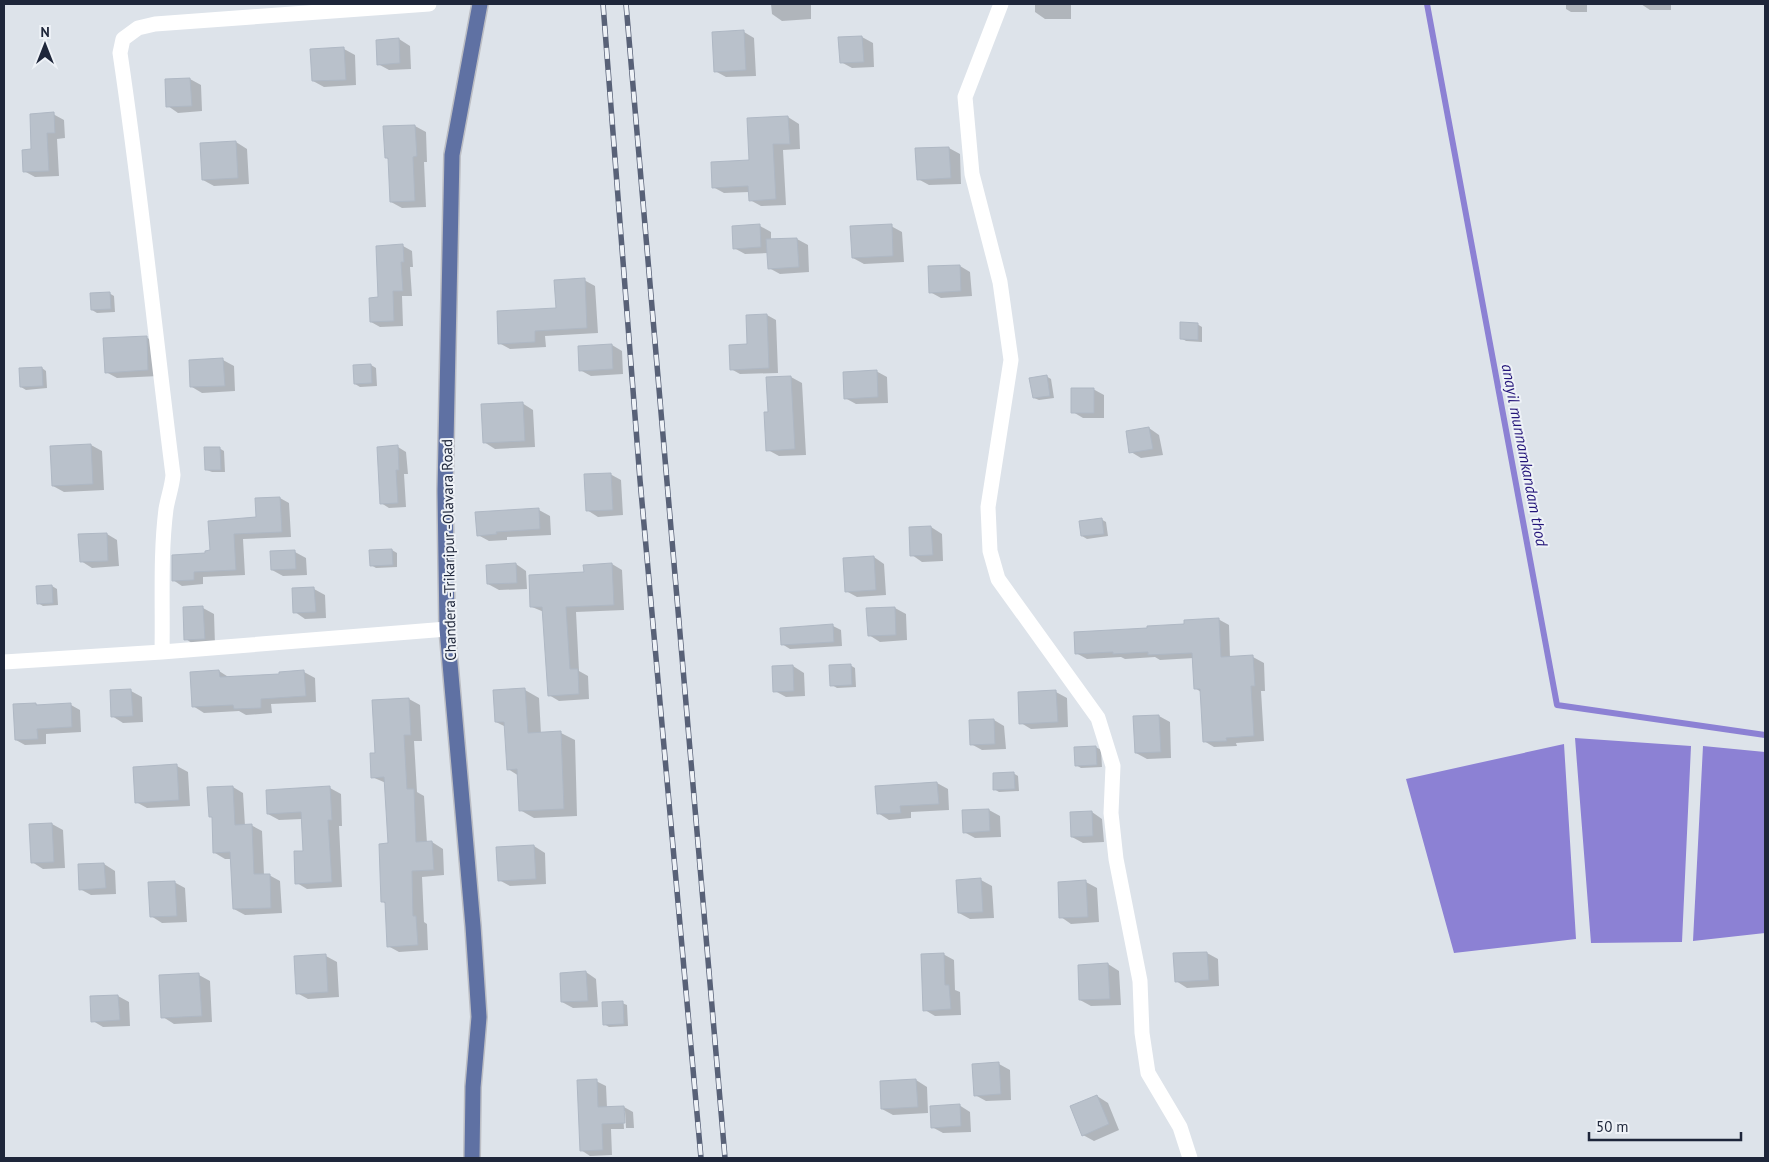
<svg xmlns="http://www.w3.org/2000/svg" width="1769" height="1162" font-family="'PT Sans',sans-serif">
<style>
.water{fill:#8c81d4}
.shadow{fill:#0003}
.lines{fill:none;stroke-linecap:round;stroke-linejoin:round}
.stream{stroke:#8c81d4;stroke-width:6}
.building{fill:#b9c1cb;stroke:#afb8c4}
.major-casing{stroke:#bcbec4;stroke-width:18}
.minor{stroke:#fff;stroke-width:15}
.major{stroke:#5f71a3;stroke-width:15}
.rail-casing{stroke:#586177;stroke-width:5.5}
.rail{stroke:#eef2f7;stroke-width:4;stroke-dasharray:11;stroke-linecap:butt}
.labels{text-anchor:middle;stroke-width:4;stroke-linejoin:round;paint-order:stroke}
.street-label{font-size:15px;fill:#1e263a;stroke:#eef2f7}
.water-label{font-size:16px;font-style:italic;fill:#241579;stroke:#eef2f7}
</style>
<rect width="100%" height="100%" fill="#dde3ea"/>
<path class="water" d="M 1575,738 L 1691,746 L 1682,942 L 1591,943 Z
M 1564,744 L 1576,939 L 1454,953 L 1406,779 Z
M 1703,746 L 1765,752 L 1765,933 L 1693,941 Z"/>
<path class="shadow" d="M 771,4 L 811,4 L 811,19 L 782,21 L 772,14 Z
M 1035,4 L 1071,4 L 1071,19 L 1045,19 L 1035,12 Z
M 1566,4 L 1587,4 L 1587,12 L 1571,12 L 1566,9 Z
M 1641,4 L 1671,4 L 1671,10 L 1650,10 Z
M 744,32 L 754,38 L 756,76 L 726,77 L 715,71 Z
M 862,37 L 873,43 L 874,67 L 852,68 L 841,62 Z
M 399,39 L 410,46 L 411,69 L 389,70 L 378,64 Z
M 344,49 L 355,55 L 356,85 L 324,87 L 313,81 Z
M 190,79 L 201,85 L 202,111 L 178,113 L 168,106 L 166,80 Z
M 53,114 L 64,120 L 65,138 L 57,139 L 59,176 L 35,177 L 24,171 L 33,150 Z
M 788,117 L 799,124 L 800,149 L 783,150 L 786,205 L 761,206 L 750,200 L 749,192 L 724,193 L 713,187 L 751,162 Z
M 415,126 L 426,132 L 427,162 L 424,162 L 426,207 L 402,208 L 391,202 L 389,160 L 386,157 L 384,128 Z
M 236,142 L 247,149 L 249,184 L 214,186 L 203,180 Z
M 949,148 L 960,154 L 961,184 L 929,185 L 918,179 Z
M 760,226 L 771,232 L 771,240 L 797,239 L 808,245 L 809,272 L 780,274 L 769,268 L 768,253 L 745,254 L 734,248 L 733,227 Z
M 891,226 L 902,232 L 904,262 L 864,264 L 853,258 Z
M 403,246 L 412,251 L 413,267 L 410,267 L 412,296 L 402,296 L 403,326 L 380,327 L 371,322 L 379,298 L 377,247 Z
M 960,266 L 970,272 L 972,296 L 941,298 L 930,292 Z
M 584,280 L 595,286 L 598,333 L 545,336 L 546,347 L 510,349 L 499,343 L 557,309 Z
M 109,293 L 114,296 L 115,312 L 97,313 L 92,310 Z
M 767,315 L 776,320 L 778,373 L 740,374 L 731,369 L 748,345 L 747,316 Z
M 1197,324 L 1202,327 L 1202,342 L 1186,341 L 1181,338 Z
M 146,337 L 157,344 L 159,376 L 117,378 L 106,372 Z
M 612,345 L 622,351 L 623,374 L 591,376 L 580,370 Z
M 223,360 L 234,366 L 235,391 L 202,393 L 192,387 Z
M 371,365 L 376,368 L 377,386 L 360,387 L 355,384 Z
M 42,368 L 46,371 L 47,388 L 26,390 L 21,387 Z
M 876,371 L 887,377 L 888,403 L 856,404 L 845,398 Z
M 1046,376 L 1051,379 L 1054,398 L 1039,400 L 1034,398 Z
M 791,377 L 802,383 L 806,455 L 779,456 L 768,450 L 770,413 Z
M 1093,389 L 1104,395 L 1104,418 L 1083,418 L 1073,412 Z
M 522,403 L 533,410 L 535,447 L 495,449 L 484,442 Z
M 1149,428 L 1159,435 L 1163,455 L 1141,458 L 1131,452 Z
M 91,445 L 102,451 L 104,490 L 64,492 L 53,486 Z
M 398,447 L 406,452 L 408,474 L 404,474 L 406,507 L 389,508 L 381,503 Z
M 219,448 L 224,451 L 225,472 L 212,472 L 207,470 Z
M 610,474 L 621,480 L 623,515 L 598,517 L 587,510 Z
M 280,498 L 289,503 L 291,537 L 243,539 L 245,575 L 203,577 L 203,584 L 182,586 L 173,580 L 211,552 L 210,522 L 257,518 Z
M 539,510 L 550,516 L 551,535 L 507,537 L 507,540 L 489,541 L 478,535 L 477,514 Z
M 1101,519 L 1106,522 L 1108,536 L 1087,539 L 1082,536 Z
M 931,527 L 942,534 L 943,561 L 922,562 L 912,555 Z
M 107,534 L 117,540 L 119,566 L 92,568 L 81,561 Z
M 392,550 L 397,553 L 397,567 L 376,568 L 371,565 Z
M 295,552 L 306,558 L 307,575 L 283,576 L 272,570 Z
M 874,557 L 884,564 L 886,595 L 857,597 L 846,591 Z
M 516,564 L 526,571 L 527,589 L 499,590 L 488,584 Z
M 612,564 L 622,570 L 624,610 L 576,612 L 579,671 L 588,676 L 589,699 L 559,701 L 549,695 L 544,612 L 532,607 L 585,573 Z
M 52,586 L 57,589 L 58,605 L 43,606 L 38,603 Z
M 314,589 L 325,595 L 326,618 L 305,619 L 295,612 Z
M 203,608 L 214,614 L 215,645 L 196,646 L 186,639 Z
M 895,608 L 906,614 L 907,640 L 880,642 L 869,635 Z
M 1218,619 L 1229,625 L 1230,658 L 1253,657 L 1264,663 L 1265,691 L 1261,691 L 1264,741 L 1236,743 L 1237,746 L 1214,747 L 1204,741 L 1201,692 L 1195,688 L 1194,658 L 1160,660 L 1155,657 L 1125,659 L 1121,657 L 1087,659 L 1076,653 L 1148,629 Z
M 833,626 L 841,630 L 842,646 L 790,649 L 782,644 Z
M 850,665 L 855,668 L 856,687 L 837,688 L 832,685 Z
M 793,666 L 804,673 L 805,696 L 786,697 L 775,691 Z
M 219,671 L 230,678 L 280,675 L 304,672 L 315,678 L 316,702 L 271,704 L 272,713 L 246,715 L 239,711 L 204,713 L 193,706 Z
M 525,690 L 539,698 L 541,734 L 561,733 L 575,740 L 577,816 L 534,818 L 520,810 L 519,776 L 508,769 L 506,727 L 496,722 L 495,691 Z
M 131,691 L 142,697 L 143,722 L 123,723 L 112,716 Z
M 1056,692 L 1067,698 L 1068,727 L 1031,729 L 1021,723 Z
M 409,699 L 420,705 L 422,741 L 414,741 L 417,792 L 424,796 L 427,843 L 432,842 L 443,849 L 444,875 L 422,877 L 424,922 L 427,924 L 428,950 L 399,952 L 388,946 L 386,904 L 382,901 L 389,845 L 386,783 L 372,777 L 376,754 Z
M 36,704 L 39,706 L 71,705 L 80,710 L 81,732 L 46,734 L 46,744 L 25,745 L 16,740 Z
M 1159,716 L 1170,722 L 1171,758 L 1147,759 L 1136,753 Z
M 994,720 L 1004,726 L 1006,749 L 982,750 L 971,744 Z
M 1096,747 L 1101,750 L 1102,767 L 1081,768 L 1076,765 Z
M 177,766 L 188,772 L 190,806 L 147,808 L 136,802 L 135,768 Z
M 1013,773 L 1018,776 L 1019,791 L 999,792 L 994,789 Z
M 937,783 L 948,789 L 949,810 L 911,812 L 911,818 L 889,820 L 878,813 Z
M 233,787 L 243,793 L 245,826 L 251,825 L 262,831 L 264,875 L 269,875 L 280,881 L 282,913 L 245,915 L 234,909 L 231,859 L 225,859 L 215,853 L 213,818 L 210,816 Z
M 330,788 L 341,794 L 342,826 L 339,826 L 342,887 L 307,889 L 297,883 L 304,852 L 302,819 L 279,820 L 268,814 Z
M 989,810 L 1000,816 L 1001,837 L 975,838 L 964,832 Z
M 1092,812 L 1102,819 L 1104,842 L 1083,843 L 1072,837 Z
M 52,824 L 63,830 L 65,868 L 43,869 L 32,862 L 30,825 Z
M 534,846 L 545,853 L 546,884 L 510,886 L 499,880 Z
M 104,864 L 115,871 L 116,894 L 91,895 L 80,889 Z
M 981,880 L 992,886 L 994,918 L 970,919 L 959,913 Z
M 174,882 L 185,888 L 187,922 L 162,923 L 151,916 Z
M 1086,882 L 1097,888 L 1099,922 L 1071,924 L 1061,917 Z
M 1207,953 L 1218,959 L 1219,986 L 1187,988 L 1176,981 Z
M 943,954 L 954,960 L 955,990 L 960,992 L 961,1015 L 935,1016 L 925,1010 Z
M 326,956 L 337,962 L 339,997 L 308,999 L 297,993 Z
M 1108,964 L 1119,971 L 1121,1005 L 1091,1006 L 1080,1000 Z
M 586,972 L 596,979 L 598,1007 L 573,1008 L 562,1002 Z
M 199,975 L 210,981 L 212,1022 L 174,1024 L 163,1017 Z
M 118,996 L 129,1002 L 130,1026 L 103,1027 L 93,1021 Z
M 622,1003 L 627,1005 L 628,1026 L 609,1027 L 604,1024 Z
M 999,1064 L 1010,1070 L 1011,1100 L 986,1101 L 975,1095 Z
M 916,1080 L 927,1087 L 928,1113 L 893,1115 L 882,1109 Z
M 596,1081 L 606,1086 L 607,1108 L 624,1107 L 633,1112 L 634,1128 L 626,1128 L 625,1111 L 623,1111 L 624,1129 L 611,1129 L 612,1155 L 590,1156 L 581,1150 Z
M 1097,1096 L 1108,1103 L 1119,1130 L 1094,1141 L 1083,1135 Z
M 959,1105 L 970,1112 L 971,1132 L 943,1133 L 932,1127 Z"/>
<g class="lines">
<path class="stream" d="M 1427,4 L 1557,705 L 1765,735"/>
</g>
<path class="building" d="M 744,30 L 746,70 L 714,72 L 712,32 Z
M 862,36 L 864,62 L 840,63 L 838,37 Z
M 399,38 L 400,63 L 377,65 L 376,40 Z
M 344,47 L 346,80 L 312,81 L 310,49 Z
M 190,78 L 192,106 L 166,107 L 165,79 Z
M 54,112 L 55,133 L 47,133 L 49,171 L 23,172 L 22,150 L 31,149 L 30,114 Z
M 788,116 L 790,144 L 773,144 L 776,199 L 749,201 L 748,186 L 712,188 L 711,162 L 749,160 L 747,118 Z
M 415,125 L 417,156 L 413,157 L 415,201 L 390,202 L 388,158 L 385,158 L 383,126 Z
M 236,141 L 238,178 L 202,180 L 200,143 Z
M 949,147 L 951,178 L 917,180 L 915,148 Z
M 760,224 L 761,247 L 733,249 L 732,226 Z
M 892,224 L 893,256 L 852,258 L 850,226 Z
M 797,238 L 799,267 L 768,269 L 766,239 Z
M 403,244 L 404,262 L 401,262 L 403,291 L 393,291 L 394,321 L 370,322 L 369,298 L 378,297 L 376,246 Z
M 960,265 L 961,291 L 929,293 L 928,266 Z
M 585,278 L 587,328 L 535,331 L 535,342 L 498,344 L 497,311 L 556,308 L 554,280 Z
M 110,292 L 111,309 L 91,310 L 90,293 Z
M 767,314 L 769,368 L 730,370 L 729,345 L 747,344 L 746,315 Z
M 1180,322 L 1198,323 L 1198,340 L 1180,339 Z
M 147,336 L 148,370 L 105,373 L 103,338 Z
M 612,344 L 613,369 L 579,371 L 578,346 Z
M 223,358 L 225,386 L 190,387 L 189,360 Z
M 371,364 L 372,383 L 354,384 L 353,365 Z
M 42,367 L 43,386 L 20,387 L 19,368 Z
M 877,370 L 878,397 L 844,399 L 843,372 Z
M 1047,375 L 1050,396 L 1033,398 L 1029,378 Z
M 791,376 L 795,449 L 766,451 L 764,412 L 768,412 L 766,377 Z
M 1071,388 L 1094,388 L 1094,413 L 1071,413 Z
M 523,402 L 525,441 L 483,443 L 481,404 Z
M 1149,427 L 1153,449 L 1129,453 L 1126,431 Z
M 91,444 L 93,484 L 52,486 L 50,446 Z
M 398,445 L 399,470 L 396,470 L 398,503 L 380,504 L 377,447 Z
M 204,447 L 220,447 L 221,470 L 205,470 Z
M 611,473 L 613,510 L 586,511 L 584,474 Z
M 280,497 L 282,532 L 234,534 L 236,570 L 194,572 L 194,580 L 172,581 L 172,555 L 205,553 L 205,551 L 210,550 L 208,521 L 256,517 L 255,498 Z
M 539,508 L 540,529 L 496,532 L 497,534 L 477,536 L 475,512 Z
M 1102,518 L 1104,534 L 1081,536 L 1079,521 Z
M 931,526 L 933,555 L 910,556 L 909,527 Z
M 107,533 L 108,561 L 80,562 L 78,534 Z
M 392,549 L 393,565 L 370,566 L 369,550 Z
M 295,550 L 296,569 L 271,570 L 270,551 Z
M 874,556 L 876,590 L 845,592 L 843,558 Z
M 516,563 L 517,583 L 487,584 L 486,565 Z
M 612,563 L 614,605 L 566,607 L 570,669 L 578,669 L 579,694 L 548,696 L 542,607 L 530,607 L 529,575 L 584,572 L 583,565 Z
M 52,585 L 53,603 L 37,604 L 36,586 Z
M 314,587 L 316,612 L 293,613 L 292,588 Z
M 203,606 L 205,639 L 184,640 L 183,607 Z
M 895,607 L 896,635 L 868,636 L 866,608 Z
M 1219,618 L 1221,657 L 1253,655 L 1255,686 L 1251,686 L 1254,736 L 1226,738 L 1227,741 L 1203,742 L 1200,689 L 1194,689 L 1192,653 L 1148,655 L 1148,652 L 1113,654 L 1113,652 L 1075,654 L 1074,632 L 1147,628 L 1147,626 L 1184,624 L 1184,620 Z
M 833,624 L 834,642 L 781,645 L 780,628 Z
M 851,664 L 852,685 L 830,686 L 829,665 Z
M 793,665 L 794,691 L 773,692 L 772,666 Z
M 219,670 L 220,677 L 279,674 L 279,672 L 304,670 L 306,696 L 261,699 L 261,708 L 234,709 L 233,705 L 192,707 L 190,672 Z
M 525,688 L 528,733 L 561,731 L 564,809 L 519,811 L 517,769 L 507,770 L 504,722 L 495,722 L 493,690 Z
M 131,689 L 133,716 L 111,717 L 110,690 Z
M 1056,690 L 1058,722 L 1019,724 L 1018,692 Z
M 409,698 L 411,735 L 404,735 L 407,789 L 414,789 L 416,842 L 432,841 L 434,870 L 412,871 L 413,916 L 416,916 L 418,945 L 387,947 L 385,902 L 381,902 L 379,844 L 388,843 L 384,777 L 371,778 L 370,753 L 375,753 L 372,700 Z
M 36,703 L 36,705 L 71,703 L 72,727 L 37,729 L 38,739 L 15,740 L 13,704 Z
M 1159,715 L 1161,752 L 1135,753 L 1133,716 Z
M 994,719 L 995,744 L 970,745 L 969,720 Z
M 1096,746 L 1097,765 L 1075,766 L 1074,747 Z
M 177,764 L 179,800 L 135,803 L 133,767 Z
M 1014,772 L 1015,789 L 993,790 L 993,773 Z
M 937,782 L 939,804 L 900,806 L 901,813 L 877,814 L 875,786 Z
M 233,786 L 235,825 L 252,824 L 254,874 L 270,874 L 271,908 L 233,909 L 230,852 L 213,853 L 212,817 L 209,817 L 207,787 Z
M 330,786 L 332,820 L 328,820 L 332,882 L 295,884 L 294,851 L 303,851 L 301,812 L 267,814 L 266,790 Z
M 989,809 L 990,831 L 963,833 L 962,810 Z
M 1092,811 L 1093,836 L 1071,837 L 1070,812 Z
M 52,823 L 54,862 L 31,863 L 29,824 Z
M 534,845 L 536,879 L 498,881 L 496,847 Z
M 104,863 L 106,888 L 79,890 L 78,864 Z
M 981,878 L 983,912 L 958,913 L 956,880 Z
M 1086,880 L 1088,917 L 1059,918 L 1058,882 Z
M 175,881 L 177,916 L 150,917 L 148,882 Z
M 1207,952 L 1209,980 L 1175,982 L 1173,953 Z
M 944,953 L 945,985 L 949,985 L 951,1009 L 923,1011 L 921,954 Z
M 326,954 L 328,992 L 296,994 L 294,956 Z
M 1108,963 L 1110,999 L 1079,1000 L 1078,965 Z
M 586,971 L 588,1001 L 561,1002 L 560,973 Z
M 199,973 L 202,1016 L 161,1018 L 159,975 Z
M 118,995 L 120,1020 L 91,1022 L 90,996 Z
M 623,1001 L 624,1024 L 603,1025 L 602,1002 Z
M 999,1062 L 1001,1094 L 974,1096 L 972,1064 Z
M 597,1079 L 598,1107 L 624,1106 L 625,1123 L 602,1124 L 603,1150 L 580,1151 L 577,1080 Z
M 916,1079 L 918,1107 L 881,1109 L 880,1081 Z
M 1097,1095 L 1109,1124 L 1082,1136 L 1070,1106 Z
M 960,1104 L 961,1126 L 931,1128 L 930,1106 Z"/>
<g class="lines">
<g class="major-casing">
<path id="major" d="M 472,1158 L 473,1087 L 479,1017 L 473,926 L 447,629 L 445,491 L 452,155 L 480,4"/>
</g>
<path class="minor" d="M 1001,4 L 965,97 L 972,174 L 1000,282 L 1011,360 L 988,507 L 990,551 L 998,579 L 1098,718 L 1113,766 L 1111,813 L 1116,859 L 1140,981 L 1142,1033 L 1148,1073 L 1180,1127 L 1190,1158
M 162,652 C 163,605 160,556 166,509 C 168,497 172,487 173,475 C 155,334 141,193 120,53 L 123,39 L 138,28 L 155,24 L 429,4
M 4,662 L 162,652 L 447,629"/>
<use href="#major" class="major"/>
<g class="rail-casing">
<path id="rail" d="M 603,4 L 640,480 L 701,1158
M 626,4 L 725,1158"/>
</g>
<use href="#rail" class="rail"/>
</g>
<g class="labels">
<g class="street-label">
<text transform="translate(449 550) rotate(-91)" y="5">Chandera -Trikaripur -Olavara Road</text>
</g>
<g class="water-label">
<text transform="translate(1525 455) rotate(79)" y="6">anayil munnamkandam thod</text>
</g>
</g>
<rect width="1769" height="1162" fill="none" stroke="#1e263a" stroke-width="10"/>
<g transform="translate(45 45)" stroke="#eef2f7" stroke-width="4" paint-order="stroke">
<path d="M0-4L9 19L0 12L-9 19Z" fill="#1e263a"/>
<text y="-8" font-size="14" font-weight="bold" text-anchor="middle" fill="#1e263a">N</text>
</g>
<path d="M1589 1132v8h152v-8" fill="none" stroke="#1e263a" stroke-width="2.5"/>
<text x="1596" y="1132" font-size="15" fill="#1e263a" stroke="#eef2f7" stroke-width="4" paint-order="stroke">50 m</text>
</svg>
